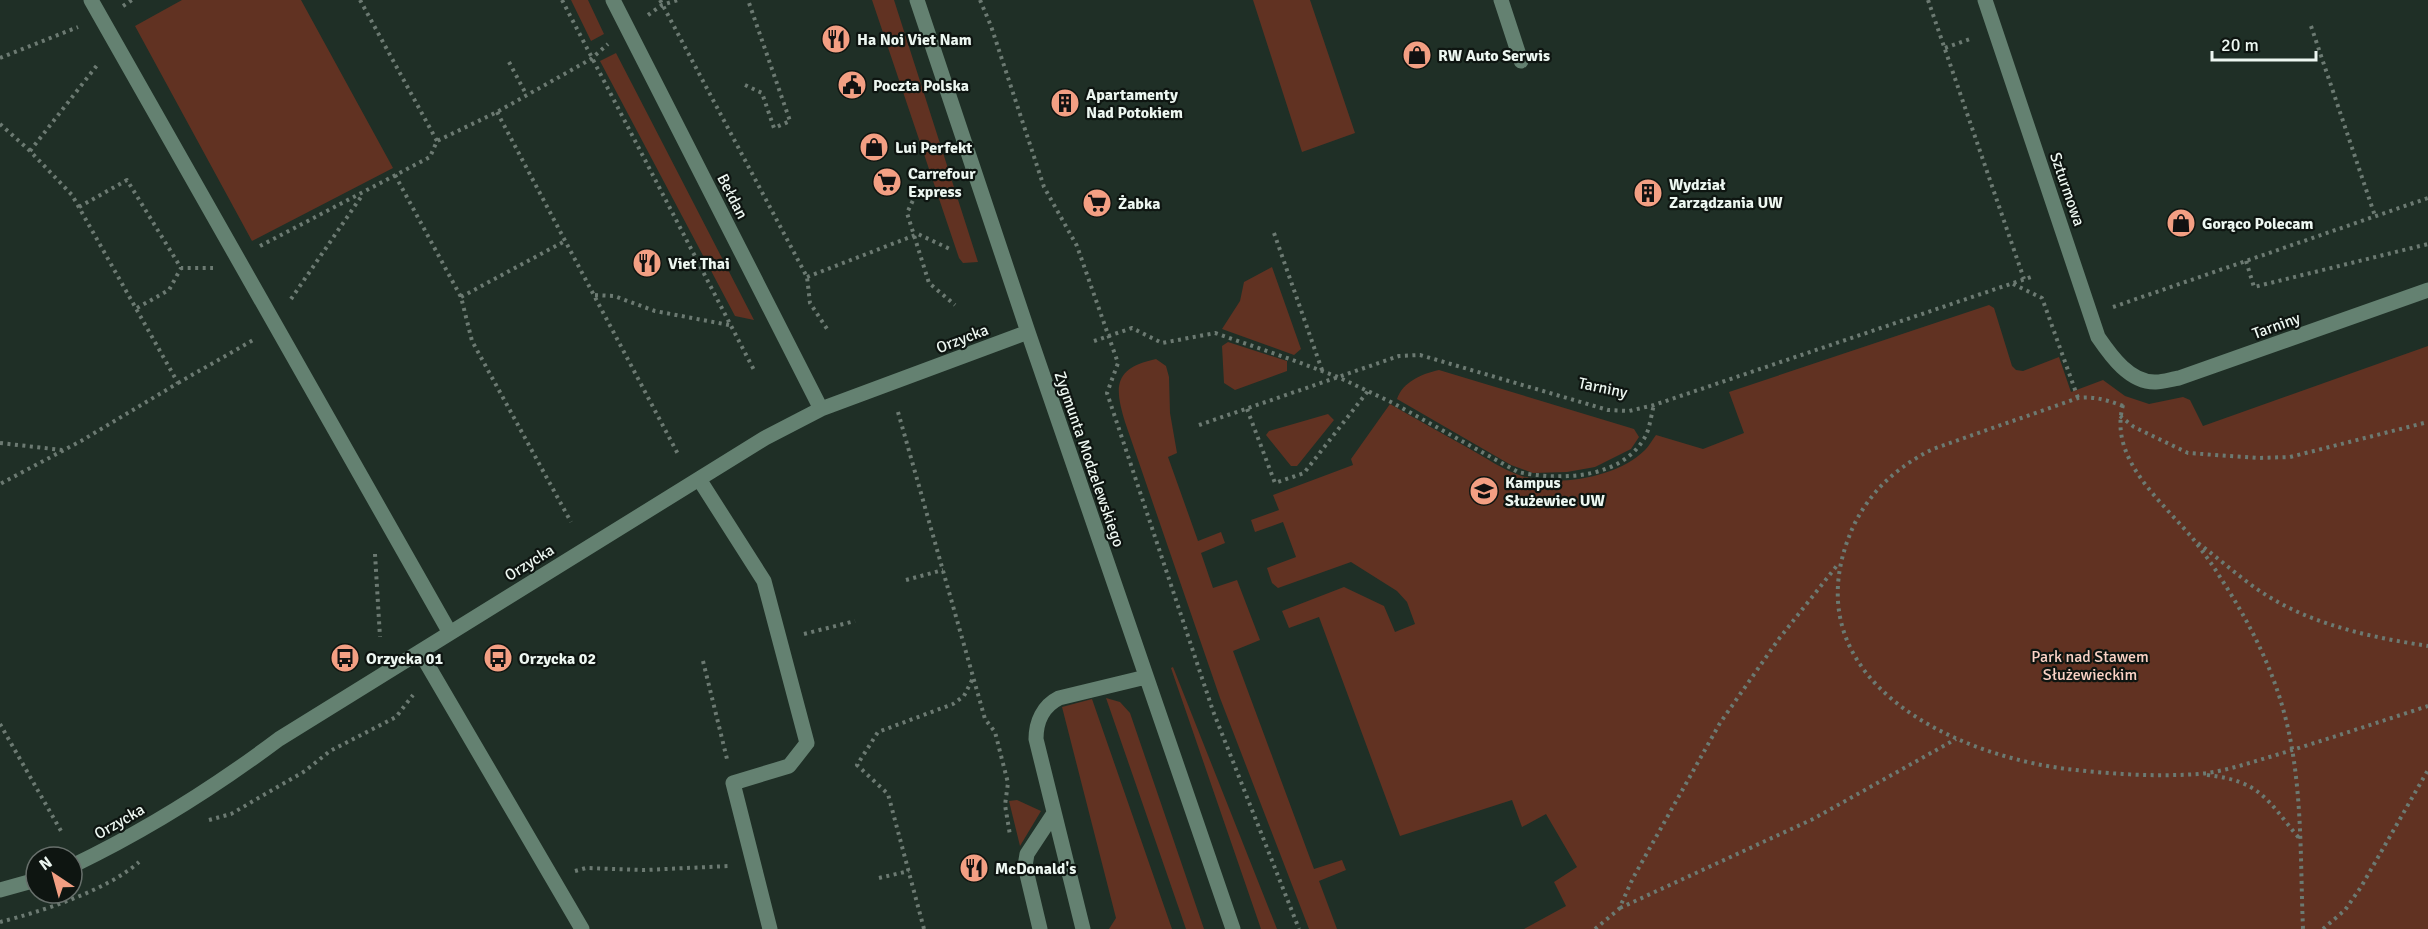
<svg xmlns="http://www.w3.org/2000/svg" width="2428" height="929" font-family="Signika,sans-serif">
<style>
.green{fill:#613222}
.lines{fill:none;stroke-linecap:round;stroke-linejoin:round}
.path{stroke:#6c7a72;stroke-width:4;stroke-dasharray:3 4.5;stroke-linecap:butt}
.minor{stroke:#648171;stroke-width:15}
.labels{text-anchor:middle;stroke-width:4.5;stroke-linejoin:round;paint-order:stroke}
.poi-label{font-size:16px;font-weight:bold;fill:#edf7f1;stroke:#0e1511;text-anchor:start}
.street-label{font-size:16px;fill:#edf7f1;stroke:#0e1511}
.park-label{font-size:16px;fill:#fbd3c6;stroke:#0e1511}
</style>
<rect width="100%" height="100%" fill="#1f2f26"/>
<path class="green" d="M 182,0 L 301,0 L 393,168 L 252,241 L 135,26 Z
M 571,0 L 588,0 L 604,34 L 591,41 Z
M 872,0 L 894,0 L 978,262 L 963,263 L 959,258 Z
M 1253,0 L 1310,0 L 1355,133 L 1302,152 Z
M 616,53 L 754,320 L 735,316 L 600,61 Z
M 1272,267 L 1301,349 L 1294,355 L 1222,329 L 1240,301 L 1244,282 Z
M 1989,305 L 1994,308 L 2012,366 L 2016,370 L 2023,371 L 2059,357 L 2071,392 L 2103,380 L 2125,396 L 2149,404 L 2183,397 L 2190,400 L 2203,426 L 2428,346 L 2428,929 L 1524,929 L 1566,906 L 1554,882 L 1577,867 L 1546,814 L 1522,827 L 1512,800 L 1400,836 L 1319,617 L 1289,628 L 1282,611 L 1344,587 L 1384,606 L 1395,632 L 1415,624 L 1407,602 L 1397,591 L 1351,562 L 1278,588 L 1272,583 L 1267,568 L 1296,557 L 1283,522 L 1255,532 L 1251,520 L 1279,510 L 1273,495 L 1353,465 L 1351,459 L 1390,404 C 1416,419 1443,434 1470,449 C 1486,458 1502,469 1519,475 C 1555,488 1617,478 1645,450 C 1649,446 1652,440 1656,435 L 1703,449 L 1744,433 L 1729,392 Z
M 1228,342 L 1287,361 L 1287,371 L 1235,390 L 1224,383 L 1222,346 Z
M 1156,359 L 1166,366 L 1169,377 L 1170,413 L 1177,453 L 1168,457 L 1198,541 L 1221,532 L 1225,543 L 1201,553 L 1213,588 L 1237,580 L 1260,640 L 1233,651 L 1314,869 L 1342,860 L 1346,870 L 1319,881 L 1337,929 L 1309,929 L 1220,698 L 1125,422 C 1114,386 1114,368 1156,359 Z
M 1439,370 L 1634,429 L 1639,437 L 1631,449 L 1595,467 L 1567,472 L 1533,473 L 1511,465 L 1397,399 C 1403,382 1421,374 1439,370 Z
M 1328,414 L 1334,420 L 1297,466 L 1291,466 L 1266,435 L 1269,431 Z
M 1173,667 L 1277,929 L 1261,929 L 1171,668 Z
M 1106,698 L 1120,702 L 1130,713 L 1204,929 L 1186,929 Z
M 1092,699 L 1172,929 L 1109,929 L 1116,918 L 1062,707 Z
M 1017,800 L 1041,811 L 1020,846 L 1009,801 Z"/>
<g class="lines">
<path class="path" d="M 360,0 L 437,141
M 562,0 L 755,372
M 660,0 L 807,277 L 810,303 L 829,332
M 980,0 L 991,26 L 1044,187 L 1077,246 L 1118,363 L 1107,393 L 1213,711 L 1299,929
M 1928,0 L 2024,279
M 123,6 L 132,0
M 648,15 L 662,5 L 678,0
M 2311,26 L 2375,216
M 1945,48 L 1973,38
M 0,58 L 78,27
M 509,62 L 526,94
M 745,85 L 762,93 L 774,128 L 790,121 L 748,0
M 497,112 L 679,456
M 0,124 L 30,151 L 72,195 L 178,383 L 81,441 L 0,484
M 30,151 L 98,64
M 395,175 L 461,297 L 472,341 L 571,522
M 931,190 L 915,196 L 907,213 L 929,283 L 955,305
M 79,207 L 127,180 L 181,268 L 213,268
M 1274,233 L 1322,370
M 260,246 L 430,157 L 437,141 L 497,112 L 591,59 L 608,44
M 2246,261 L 2254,287 L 2428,244
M 807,277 L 918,234 L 952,250
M 2013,284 L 2042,298 L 2078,398
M 595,295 L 614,296 L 655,311 L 729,325
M 461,297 L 565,241
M 291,299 L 363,194
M 2113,307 L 2428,198
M 137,308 L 169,290 L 181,268
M 1094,341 L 1132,328 L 1162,343 L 1215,333 L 1290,359 L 1338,377 L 1393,403 L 1518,472 C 1560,481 1622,479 1645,437 C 1650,428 1651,415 1654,405
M 178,383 L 255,339
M 2123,405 C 2108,460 2163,502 2194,540 C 2203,552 2212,564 2220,577 C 2248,620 2272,666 2285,716 C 2303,785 2300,859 2303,929
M 2123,406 C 2107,400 2094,396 2078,398 L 1933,449 C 1892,469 1862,499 1847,542 C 1798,682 1954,755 2067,769 C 2110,774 2155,777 2198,774 C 2224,772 2248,763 2273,756 C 2325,740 2376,723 2428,706
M 1247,409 L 1275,483 L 1304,473 L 1368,391
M 898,412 L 985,719 L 995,732 L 1008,783 L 1005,805 L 1010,835
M 2120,416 L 2134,427 L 2188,453 L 2258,458 L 2290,457 L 2428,422
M 1199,425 L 1399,356 L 1420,355 L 1608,410 L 1629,411 L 1654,405 L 2031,277
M 0,443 L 62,450
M 2198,543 C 2218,558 2237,575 2257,589 C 2307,624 2369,637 2428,646
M 375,554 L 380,637
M 906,580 L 943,570
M 804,634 L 855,621
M 703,661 L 727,759
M 0,724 L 61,831
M 2207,775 C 2261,781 2267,800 2299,838
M 209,820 L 231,814 L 305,771 L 330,751 L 396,717 L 413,695
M 575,871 L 586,868 L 645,870 L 729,866
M 879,878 L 909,871
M 1620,908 L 1813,819 L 1956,739
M 0,922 C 40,912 108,890 139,862
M 924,929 L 888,794 L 857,765 L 878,732 L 953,704 L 964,696 L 973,678
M 1595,929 L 1619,909 L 1633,878 L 1720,723 L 1778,640 L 1839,563
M 2323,929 L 2345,910 L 2361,887 L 2428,770"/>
<path class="minor" d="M 91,0 L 450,633
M 613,0 L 821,409
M 917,0 L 1028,332 L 1233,929
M 1501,0 L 1521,61
M 1985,0 L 2098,337 C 2111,356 2130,383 2156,382 C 2163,382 2172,379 2179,378 L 2428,290
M 699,479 L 764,581 L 807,743 L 789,766 L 733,783 L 770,929
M 420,652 L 582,929
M 72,866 C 145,831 215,787 279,739 L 765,438 L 821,409 L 1028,332
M 0,890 L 36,880
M 1040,929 L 1025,866 L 1027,854 L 1054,813
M 1083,929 L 1036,739 C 1036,722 1043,706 1059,698 L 1146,677"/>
</g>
<defs>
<g id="restaurant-disc" transform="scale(1.5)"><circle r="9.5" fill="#f39f83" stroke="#0e1511"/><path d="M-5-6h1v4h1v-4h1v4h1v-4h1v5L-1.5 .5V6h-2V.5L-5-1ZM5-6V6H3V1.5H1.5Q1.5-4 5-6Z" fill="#111"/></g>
<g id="shop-disc" transform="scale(1.5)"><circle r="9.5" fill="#f39f83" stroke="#0e1511"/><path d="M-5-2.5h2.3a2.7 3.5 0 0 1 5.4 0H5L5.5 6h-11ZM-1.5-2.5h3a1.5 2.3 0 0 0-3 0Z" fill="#111"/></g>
<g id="civic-disc" transform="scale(1.5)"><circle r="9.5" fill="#f39f83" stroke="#0e1511"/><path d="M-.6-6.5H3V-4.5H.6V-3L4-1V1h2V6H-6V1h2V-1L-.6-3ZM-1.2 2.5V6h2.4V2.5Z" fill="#111"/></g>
<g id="building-disc" transform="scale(1.5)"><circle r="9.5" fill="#f39f83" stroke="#0e1511"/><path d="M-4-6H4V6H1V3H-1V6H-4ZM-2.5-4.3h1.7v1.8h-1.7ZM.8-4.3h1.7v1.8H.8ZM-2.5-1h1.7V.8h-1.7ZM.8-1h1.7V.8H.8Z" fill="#111"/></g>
<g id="supermarket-disc" transform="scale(1.5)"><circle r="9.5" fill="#f39f83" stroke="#0e1511"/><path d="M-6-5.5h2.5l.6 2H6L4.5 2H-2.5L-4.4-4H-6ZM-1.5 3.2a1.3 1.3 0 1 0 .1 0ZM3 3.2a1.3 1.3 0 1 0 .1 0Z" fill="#111"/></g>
<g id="university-disc" transform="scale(1.5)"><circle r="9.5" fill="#f39f83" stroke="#0e1511"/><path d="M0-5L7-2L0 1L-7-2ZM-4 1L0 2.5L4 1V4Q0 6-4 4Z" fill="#111"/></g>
<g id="bus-disc" transform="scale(1.5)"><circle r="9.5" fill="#f39f83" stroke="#0e1511"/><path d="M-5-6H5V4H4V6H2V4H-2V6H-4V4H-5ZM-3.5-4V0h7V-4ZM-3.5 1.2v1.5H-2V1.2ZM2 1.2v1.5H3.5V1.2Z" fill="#111"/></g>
</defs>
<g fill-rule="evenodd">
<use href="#restaurant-disc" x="836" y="39"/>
<use href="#shop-disc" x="1417" y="55"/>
<use href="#civic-disc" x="852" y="85"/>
<use href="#building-disc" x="1065" y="103"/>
<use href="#shop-disc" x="874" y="147"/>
<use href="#supermarket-disc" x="887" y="182"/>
<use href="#building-disc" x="1648" y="193"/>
<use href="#supermarket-disc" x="1097" y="203"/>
<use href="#shop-disc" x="2181" y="223"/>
<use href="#restaurant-disc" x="647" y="263"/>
<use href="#university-disc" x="1484" y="491"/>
<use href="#bus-disc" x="345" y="658"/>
<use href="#bus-disc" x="498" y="658"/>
<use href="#restaurant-disc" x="974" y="868"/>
</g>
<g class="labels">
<g class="poi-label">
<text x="857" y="45">Ha Noi Viet Nam</text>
<text x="1438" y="61">RW Auto Serwis</text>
<text x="873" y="91">Poczta Polska</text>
<text x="1086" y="100">Apartamenty<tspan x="1086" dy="18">Nad Potokiem</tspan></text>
<text x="895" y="153">Lui Perfekt</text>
<text x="908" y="179">Carrefour<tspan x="908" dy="18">Express</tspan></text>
<text x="1669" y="190">Wydział<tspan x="1669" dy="18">Zarządzania UW</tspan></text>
<text x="1118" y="209">Żabka</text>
<text x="2202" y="229">Gorąco Polecam</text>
<text x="668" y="269">Viet Thai</text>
<text x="1505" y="488">Kampus<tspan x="1505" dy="18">Służewiec UW</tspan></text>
<text x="366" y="664">Orzycka 01</text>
<text x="519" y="664">Orzycka 02</text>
<text x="995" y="874">McDonald's</text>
</g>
<g class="street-label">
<text transform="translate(2068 189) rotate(71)" y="6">Szturmowa</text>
<text transform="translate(733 196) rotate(63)" y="6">Bełdan</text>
<text transform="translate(2276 325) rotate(-20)" y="6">Tarniny</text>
<text transform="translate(962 338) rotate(-21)" y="6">Orzycka</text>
<text transform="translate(1603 387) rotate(12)" y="6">Tarniny</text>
<text transform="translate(1090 459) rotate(71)" y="6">Zygmunta Modzelewskiego</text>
<text transform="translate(529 562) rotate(-32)" y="6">Orzycka</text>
<text transform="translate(119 821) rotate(-30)" y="6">Orzycka</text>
</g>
<g class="park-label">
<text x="2090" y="662">Park nad Stawem<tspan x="2090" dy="18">Służewieckim</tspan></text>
</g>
</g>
<g transform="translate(54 875) rotate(324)"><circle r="28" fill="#0e1511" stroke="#676f6b" stroke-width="1.5"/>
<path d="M0-4.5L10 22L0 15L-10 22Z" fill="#f39f83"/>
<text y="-9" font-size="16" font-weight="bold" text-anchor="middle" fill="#edf7f1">N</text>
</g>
<path d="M2212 51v9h104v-9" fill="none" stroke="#edf7f1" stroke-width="3"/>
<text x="2221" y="51" font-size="18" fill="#edf7f1" stroke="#0e1511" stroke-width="4.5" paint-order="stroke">20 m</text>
</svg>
